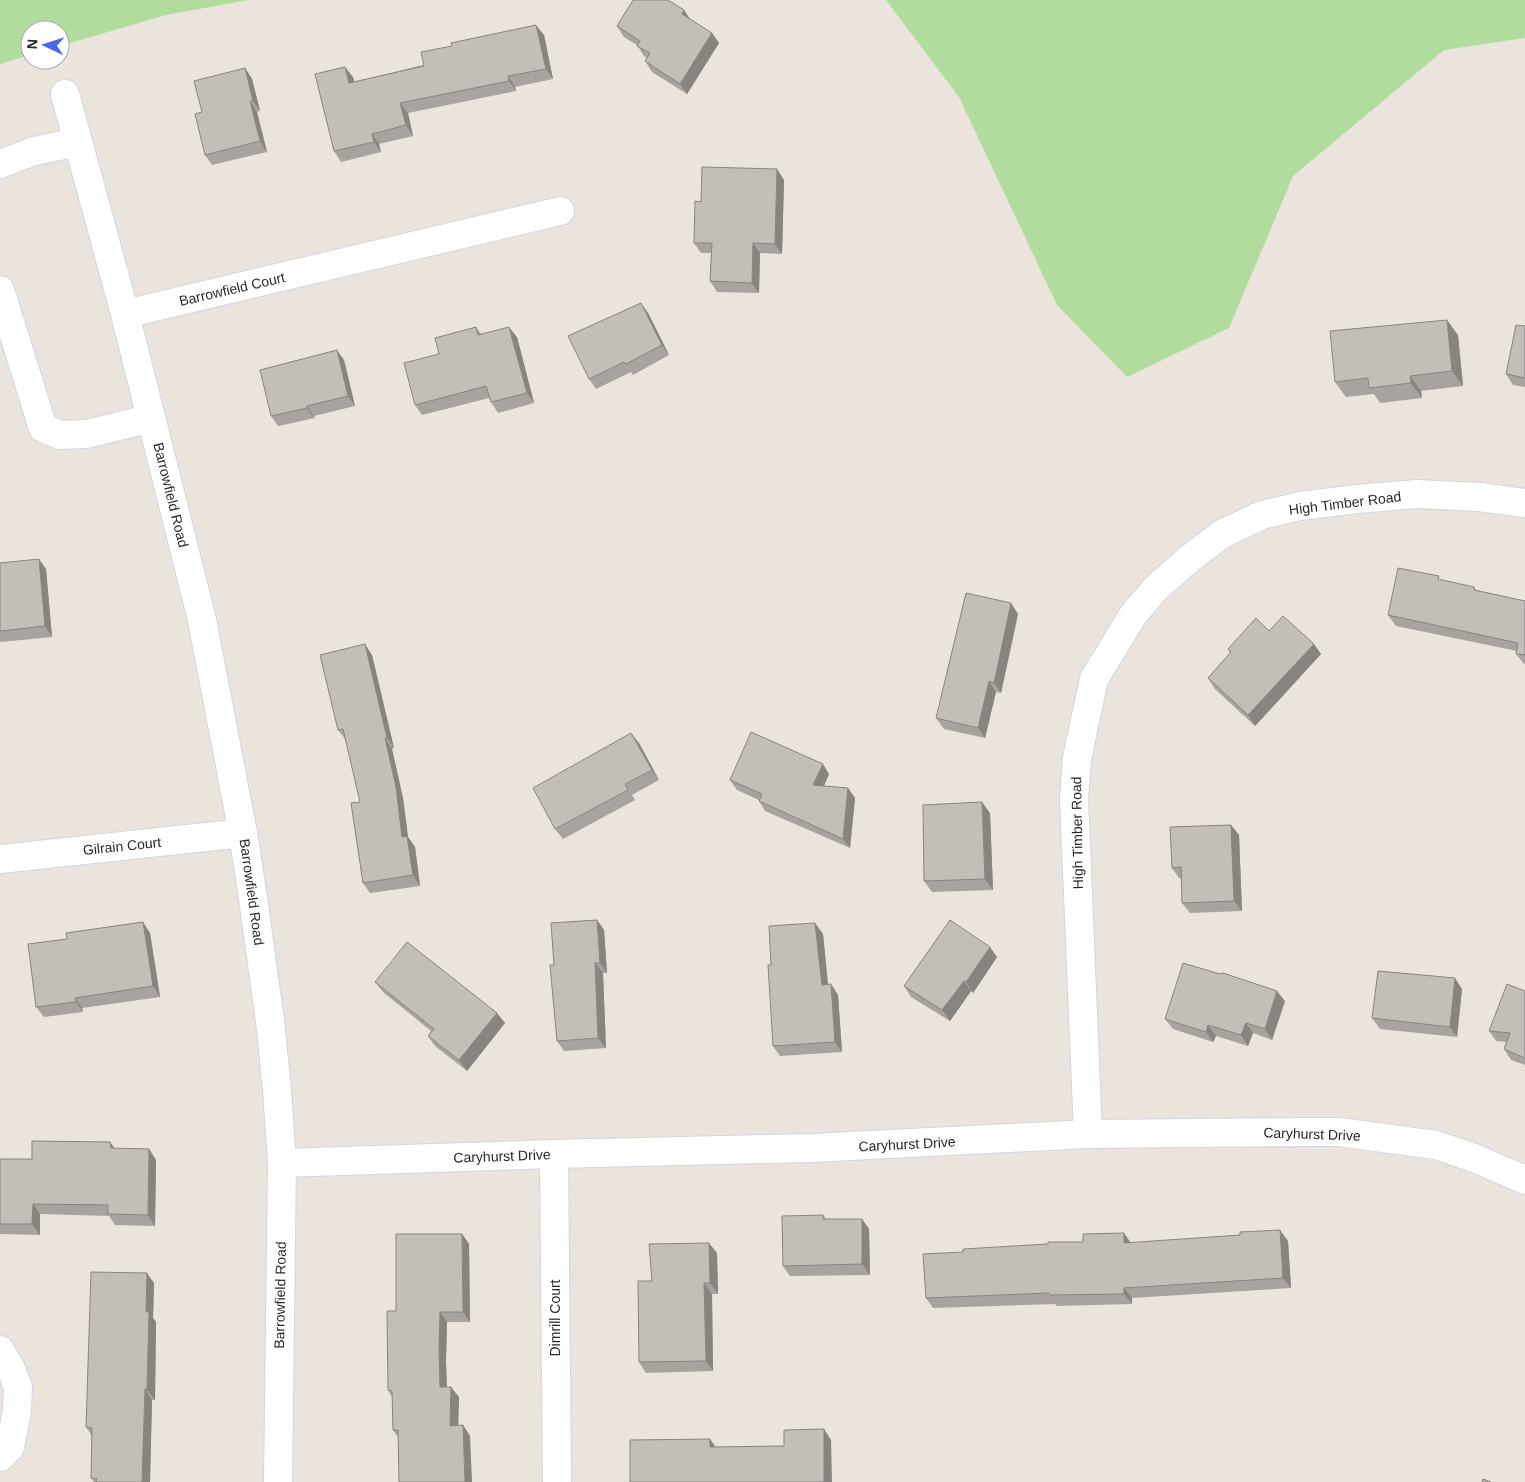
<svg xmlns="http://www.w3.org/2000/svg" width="1525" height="1482" font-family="Helvetica,sans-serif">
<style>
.green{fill:#b2dc9e}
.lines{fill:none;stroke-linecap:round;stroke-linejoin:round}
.minor-casing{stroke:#d2d5e1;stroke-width:30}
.minor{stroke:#fff;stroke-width:28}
.wall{fill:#a8a39e}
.shaded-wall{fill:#888581}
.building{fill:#c3beb8;stroke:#888581}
.labels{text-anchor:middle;stroke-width:4.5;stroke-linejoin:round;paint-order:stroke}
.street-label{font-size:14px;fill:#292929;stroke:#fff}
</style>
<rect width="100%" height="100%" fill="#eae4dc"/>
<path class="green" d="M 0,0 L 248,0 L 166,15 L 60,46 L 60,30 L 30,30 L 30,55 L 0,64 Z
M 886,0 L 1525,0 L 1525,38 L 1444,50 L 1293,176 L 1229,328 L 1127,377 L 1057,305 L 959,97 Z"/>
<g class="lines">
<g class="minor-casing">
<path id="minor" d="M 65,94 L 125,314 L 202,620 L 243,833 L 253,898 L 270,1021 L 277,1090 L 282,1163 L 278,1482
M 0,164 L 34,151 L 78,142
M 0,290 L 43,428 L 60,435 L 87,434 L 151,418
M 125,314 L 560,211
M 0,859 L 243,833
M 1088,1134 L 1074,799 L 1077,758 L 1094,679 L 1133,615 L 1156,588 L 1189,559 L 1222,534 L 1262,515 L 1300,506 L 1357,499 L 1417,494 L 1480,497 L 1525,503
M 554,1154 L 557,1482
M 282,1163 L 554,1154 L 812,1148 L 1088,1134 L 1302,1132 L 1339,1132 L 1436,1145 L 1474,1158 L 1525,1180
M 0,1350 L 11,1369 L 18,1387 L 17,1411 L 10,1447 L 0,1457"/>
</g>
<use href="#minor" class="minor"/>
</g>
<path class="wall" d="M 684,10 L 690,19 L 712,33 L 719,43 L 687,94 L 652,72 L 645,61 L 647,58 L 644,56 L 637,45 L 624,37 L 617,26 Z
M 544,35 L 553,79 L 515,87 L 516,91 L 408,113 L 413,136 L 379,144 L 381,152 L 341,162 L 334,151 L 353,77 L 354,82 Z
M 245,68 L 252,79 L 260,111 L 257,112 L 267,152 L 212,165 L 205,155 L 202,112 Z
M 784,180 L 782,254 L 760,253 L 759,293 L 717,292 L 710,281 L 711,253 L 701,253 L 694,243 L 701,202 Z
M 648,313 L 669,355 L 633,375 L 631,372 L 596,389 L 589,379 Z
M 1525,326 L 1525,387 L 1513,385 L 1506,374 Z
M 476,327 L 481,334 L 517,337 L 534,403 L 498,413 L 491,402 L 489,398 L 422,415 L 415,405 Z
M 1458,335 L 1463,386 L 1421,391 L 1422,398 L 1380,403 L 1374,394 L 1346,397 L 1335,382 Z
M 344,360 L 355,406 L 314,416 L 315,418 L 278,426 L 271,416 Z
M 0,563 L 46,569 L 52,637 L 0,642 Z
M 1442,580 L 1474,587 L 1476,590 L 1525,601 L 1525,664 L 1524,664 L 1516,654 L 1517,651 L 1396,626 L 1388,615 Z
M 1018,614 L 1001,693 L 996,692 L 985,738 L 944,729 L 936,718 Z
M 1269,631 L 1321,654 L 1255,726 L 1215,689 L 1208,678 L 1230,653 L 1228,649 Z
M 372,655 L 394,748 L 392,749 L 403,798 L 408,837 L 415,847 L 420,886 L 370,893 L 363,883 L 360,802 L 346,740 L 338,730 Z
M 639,743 L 659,780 L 632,795 L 635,800 L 563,839 L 555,829 Z
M 829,774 L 824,786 L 848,788 L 855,798 L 850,848 L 765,811 L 759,801 L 759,800 L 737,790 L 730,780 Z
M 990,813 L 993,890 L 932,892 L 924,881 Z
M 1231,825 L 1239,835 L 1242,911 L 1190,913 L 1182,903 L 1181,878 L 1179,878 L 1172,868 Z
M 597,920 L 604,930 L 607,973 L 603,973 L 606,1048 L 564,1051 L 557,1041 L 554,965 Z
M 815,923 L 823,934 L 828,985 L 831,984 L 838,995 L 842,1052 L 780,1056 L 773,1046 L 771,965 Z
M 150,933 L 160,997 L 82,1008 L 83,1012 L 44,1017 L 36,1007 Z
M 997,957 L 973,993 L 971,991 L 950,1021 L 911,997 L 904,986 Z
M 375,982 L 505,1023 L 467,1071 L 435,1046 L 428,1036 L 431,1031 L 383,992 Z
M 1462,989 L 1457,1037 L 1380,1029 L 1372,1018 Z
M 1525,991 L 1525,1065 L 1511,1060 L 1504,1049 L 1507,1042 L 1496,1041 L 1489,1031 Z
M 1285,1001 L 1272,1040 L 1253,1033 L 1248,1046 L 1216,1036 L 1213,1042 L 1173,1029 L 1165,1019 Z
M 115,1149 L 149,1149 L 156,1160 L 155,1226 L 115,1225 L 109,1216 L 40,1214 L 40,1235 L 0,1234 L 0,1159 L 32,1159 Z
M 823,1215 L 826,1219 L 862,1219 L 869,1229 L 870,1275 L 790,1276 L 783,1266 Z
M 462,1234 L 469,1244 L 470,1322 L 447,1322 L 446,1361 L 447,1387 L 459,1397 L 458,1425 L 463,1425 L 470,1436 L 398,1437 L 393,1430 L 392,1397 L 388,1390 L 396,1311 Z
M 1288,1241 L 1291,1288 L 1132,1298 L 1132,1304 L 1057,1306 L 1055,1304 L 933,1308 L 926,1298 L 1130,1243 Z
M 717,1253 L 718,1294 L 712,1294 L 713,1371 L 646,1373 L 639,1362 L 652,1281 Z
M 154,1283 L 153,1318 L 156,1322 L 155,1400 L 152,1400 L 150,1482 L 94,1482 L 91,1478 L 92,1436 L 86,1427 Z"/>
<path class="shaded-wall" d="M 684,10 L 691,21 L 682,14 Z
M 536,25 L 544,35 L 553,79 L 546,69 Z
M 712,33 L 719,43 L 687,94 L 680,84 Z
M 345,67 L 353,77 L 357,94 L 349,83 Z
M 245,68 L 252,79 L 260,111 L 253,101 Z
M 508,76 L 515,87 L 516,91 L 509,81 Z
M 250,101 L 257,112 L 267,152 L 260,141 Z
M 400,103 L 408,113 L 413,136 L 406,125 Z
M 372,134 L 379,144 L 381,152 L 374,142 Z
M 777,169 L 784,180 L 782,254 L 775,244 Z
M 753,243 L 760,253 L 759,293 L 752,283 Z
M 641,303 L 648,313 L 669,355 L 662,345 Z
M 1447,320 L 1458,335 L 1463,386 L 1452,371 Z
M 509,327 L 517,337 L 534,403 L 527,393 Z
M 337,350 L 344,360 L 355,406 L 348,396 Z
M 1410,376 L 1421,391 L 1422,398 L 1411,383 Z
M 307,406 L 314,416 L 315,418 L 307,408 Z
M 39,559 L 46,569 L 52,637 L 45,626 Z
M 1011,603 L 1018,614 L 1001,693 L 994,683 Z
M 365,644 L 372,655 L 394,748 L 387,738 Z
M 1314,644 L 1321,654 L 1255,726 L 1248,715 Z
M 989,681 L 996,692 L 985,738 L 978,728 Z
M 631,733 L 639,743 L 659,780 L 652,770 Z
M 385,738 L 392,749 L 403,798 L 408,837 L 415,847 L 420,886 L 413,875 L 402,837 Z
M 823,764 L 829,774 L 820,795 L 813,785 Z
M 848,788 L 855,798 L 850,848 L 843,839 Z
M 982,802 L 990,813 L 993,890 L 985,879 Z
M 1231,825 L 1239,835 L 1242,911 L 1234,901 Z
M 597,920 L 604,930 L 607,973 L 600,963 Z
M 143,922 L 150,933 L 160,997 L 153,986 Z
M 815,923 L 823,934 L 829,995 L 822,985 Z
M 990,947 L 997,957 L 973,993 L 966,982 Z
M 595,963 L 603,973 L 606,1048 L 598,1038 Z
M 1455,978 L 1462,989 L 1457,1037 L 1450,1027 Z
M 964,981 L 971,991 L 950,1021 L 942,1010 Z
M 831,984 L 838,995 L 842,1052 L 835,1042 Z
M 1277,991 L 1285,1001 L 1272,1040 L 1265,1029 Z
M 75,998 L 82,1008 L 83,1012 L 76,1002 Z
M 497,1013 L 505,1023 L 467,1071 L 459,1060 Z
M 1246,1023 L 1253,1033 L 1248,1046 L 1241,1035 Z
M 1208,1025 L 1216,1036 L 1213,1042 L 1206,1032 Z
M 110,1142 L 118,1153 L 111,1148 Z
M 149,1149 L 156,1160 L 155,1226 L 148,1215 Z
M 33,1204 L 40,1214 L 40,1235 L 32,1224 Z
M 862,1219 L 869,1229 L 870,1275 L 862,1264 Z
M 1280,1230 L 1288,1241 L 1291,1288 L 1283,1278 Z
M 1124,1233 L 1131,1243 L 1124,1243 Z
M 462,1234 L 469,1244 L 470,1322 L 463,1312 Z
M 709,1243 L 717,1253 L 718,1294 L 710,1283 Z
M 147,1273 L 154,1283 L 153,1318 L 156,1322 L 155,1400 L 147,1390 L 146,1312 Z
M 704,1283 L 712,1294 L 713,1371 L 706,1361 Z
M 1124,1288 L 1132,1298 L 1132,1304 L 1124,1294 Z
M 440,1312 L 447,1322 L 446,1361 L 447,1397 L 440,1387 L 439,1350 Z
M 451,1387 L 459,1397 L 458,1436 L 450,1426 Z
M 145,1389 L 152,1400 L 150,1482 L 142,1482 Z
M 463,1425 L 470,1436 L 472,1482 L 465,1482 Z
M 824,1429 L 831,1440 L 832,1482 L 824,1482 Z
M 710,1439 L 717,1449 L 710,1447 Z"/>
<path class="building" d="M 633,0 L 668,0 L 684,10 L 682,14 L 712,33 L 680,84 L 645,61 L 650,53 L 637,46 L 640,41 L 617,26 Z
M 536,25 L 546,69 L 508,76 L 509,81 L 400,103 L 406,125 L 372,134 L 374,142 L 334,151 L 315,74 L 345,67 L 349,83 L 424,66 L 421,52 L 452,46 L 451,43 Z
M 245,68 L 253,101 L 250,101 L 260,141 L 205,155 L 195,114 L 202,112 L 194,81 Z
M 702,167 L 777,169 L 775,244 L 753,243 L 752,283 L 710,281 L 712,243 L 694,243 L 695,201 L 701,202 Z
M 641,303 L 662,345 L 626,364 L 624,362 L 589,379 L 568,336 Z
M 1447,320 L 1452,371 L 1410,376 L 1411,383 L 1369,388 L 1368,378 L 1335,382 L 1330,331 Z
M 1516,325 L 1525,326 L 1525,378 L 1506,374 Z
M 476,327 L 478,335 L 509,327 L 527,393 L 491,402 L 486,386 L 415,405 L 404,363 L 439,354 L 435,338 Z
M 337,350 L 348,396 L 307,406 L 307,408 L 271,416 L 260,370 Z
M 39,559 L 45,626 L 0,631 L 0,563 Z
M 1398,568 L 1439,576 L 1438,579 L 1474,587 L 1474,590 L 1525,601 L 1525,655 L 1516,654 L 1518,643 L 1388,615 Z
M 966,593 L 1011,603 L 994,683 L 989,681 L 978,728 L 936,718 Z
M 1283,616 L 1314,644 L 1248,715 L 1208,678 L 1231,652 L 1228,649 L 1256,618 L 1269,631 Z
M 365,644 L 387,738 L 385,738 L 396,787 L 402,837 L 407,836 L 413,875 L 363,883 L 351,803 L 360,802 L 343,729 L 338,730 L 320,655 Z
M 751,732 L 823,764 L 813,785 L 848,788 L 843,839 L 759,801 L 762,794 L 730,780 Z
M 631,733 L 652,770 L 625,784 L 628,790 L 555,829 L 533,788 Z
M 982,802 L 985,879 L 924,881 L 923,805 Z
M 1231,825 L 1234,901 L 1182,903 L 1181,867 L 1172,868 L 1170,827 Z
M 597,920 L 600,963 L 595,963 L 598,1038 L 557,1041 L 550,965 L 554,965 L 551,923 Z
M 950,920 L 990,947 L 966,982 L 964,981 L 942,1010 L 904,986 Z
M 143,922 L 153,986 L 75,998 L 76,1002 L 36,1007 L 28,944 L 67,939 L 66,933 Z
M 815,923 L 822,985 L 831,984 L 835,1042 L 773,1046 L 768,965 L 771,965 L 769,926 Z
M 407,942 L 497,1013 L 459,1060 L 428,1036 L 434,1029 L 375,982 Z
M 1183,963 L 1220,974 L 1223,973 L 1277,991 L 1265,1029 L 1246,1023 L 1241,1035 L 1208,1025 L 1206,1032 L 1165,1019 Z
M 1378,971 L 1455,978 L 1450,1027 L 1372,1018 Z
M 1507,984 L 1525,991 L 1525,1058 L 1504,1049 L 1510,1033 L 1489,1031 Z
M 32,1141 L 110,1142 L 111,1148 L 149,1149 L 148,1215 L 108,1214 L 108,1205 L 33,1204 L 32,1224 L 0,1224 L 0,1159 L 32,1159 Z
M 823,1215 L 823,1219 L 862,1219 L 862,1264 L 783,1266 L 782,1216 Z
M 1280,1230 L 1283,1278 L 1124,1288 L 1124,1294 L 1050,1295 L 1049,1293 L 926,1298 L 923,1254 L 963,1252 L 963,1249 L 1048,1244 L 1048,1242 L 1083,1242 L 1083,1234 L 1124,1233 L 1124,1243 L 1240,1235 L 1240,1232 Z
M 396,1234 L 462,1234 L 463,1312 L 440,1312 L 439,1350 L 440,1387 L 451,1387 L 450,1426 L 463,1425 L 465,1482 L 399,1482 L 398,1430 L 393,1430 L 392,1391 L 388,1390 L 387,1311 L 396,1311 Z
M 709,1243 L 710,1283 L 704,1283 L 706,1361 L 639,1362 L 638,1281 L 652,1281 L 649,1244 Z
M 91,1272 L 147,1273 L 146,1312 L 149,1312 L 147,1390 L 145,1389 L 142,1482 L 96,1482 L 97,1479 L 91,1478 L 92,1428 L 86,1427 Z
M 824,1429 L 824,1482 L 630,1482 L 630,1440 L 710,1439 L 710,1447 L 784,1446 L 784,1430 Z
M 1483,1479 L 1491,1482 L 1482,1482 Z"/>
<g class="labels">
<g class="street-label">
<text transform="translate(232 289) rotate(-13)" y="5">Barrowfield Court</text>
<text transform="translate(171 495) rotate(76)" y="5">Barrowfield Road</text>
<text transform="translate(1345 503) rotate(-7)" y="5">High Timber Road</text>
<text transform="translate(1077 833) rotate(-91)" y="5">High Timber Road</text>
<text transform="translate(122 846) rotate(-6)" y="5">Gilrain Court</text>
<text transform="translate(252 892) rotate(82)" y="5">Barrowfield Road</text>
<text transform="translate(1312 1134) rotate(2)" y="5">Caryhurst Drive</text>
<text transform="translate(907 1144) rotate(-3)" y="5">Caryhurst Drive</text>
<text transform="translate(502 1156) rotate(-2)" y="5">Caryhurst Drive</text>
<text transform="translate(280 1295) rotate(-89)" y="5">Barrowfield Road</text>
<text transform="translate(555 1318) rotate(-90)" y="5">Dimrill Court</text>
</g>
</g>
<g transform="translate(45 45) rotate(274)"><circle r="24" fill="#ffffff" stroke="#a9a9a9"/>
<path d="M0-4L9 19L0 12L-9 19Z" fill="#4a66e9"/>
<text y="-8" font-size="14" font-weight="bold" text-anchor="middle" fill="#292929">N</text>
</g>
</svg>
